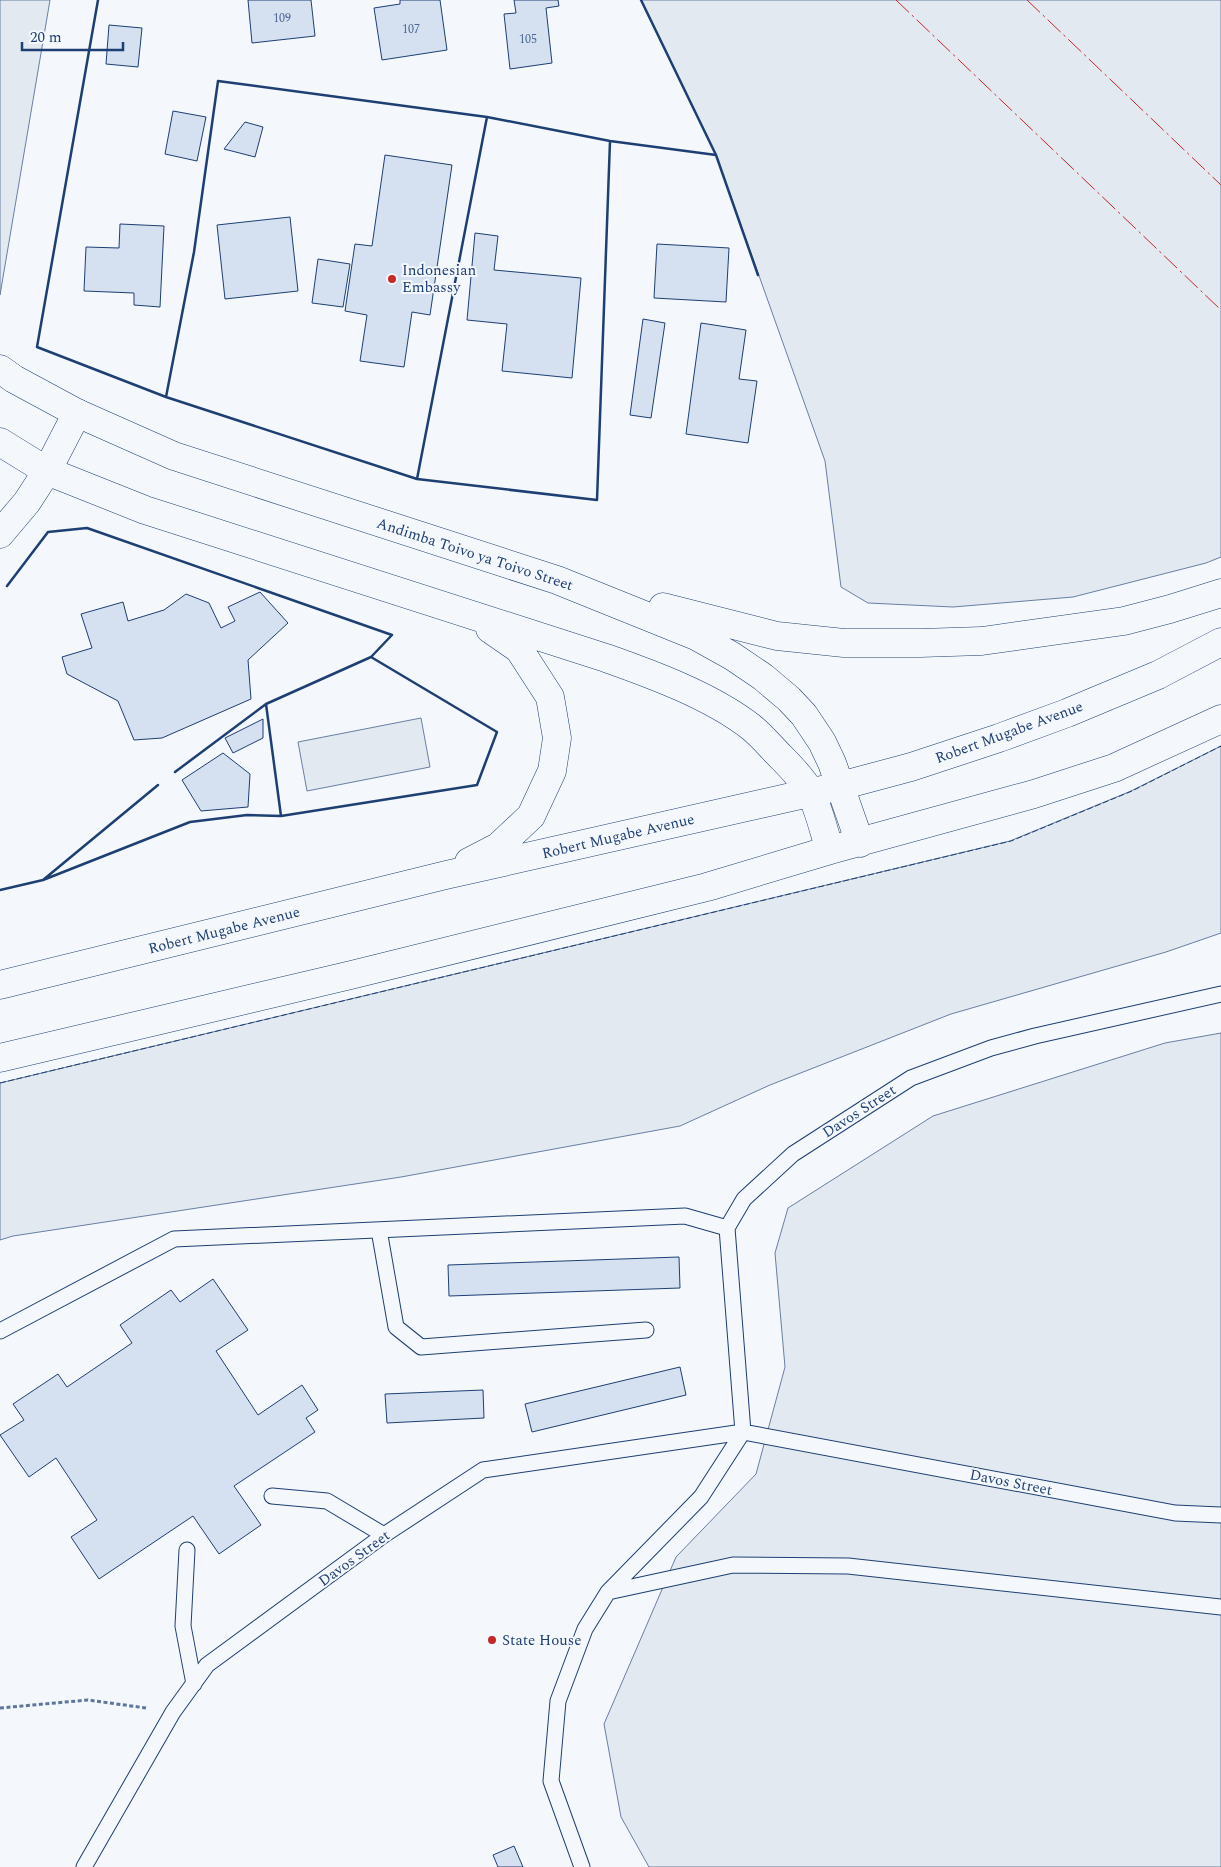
<svg xmlns="http://www.w3.org/2000/svg" width="1221" height="1867" font-family="Spectral,serif">
<style>
.green{fill:#e3e9f0;stroke:#687fa3}
.building{fill:#d5e0f0;stroke:#1d3f73}
.lines{fill:none;stroke-linecap:round;stroke-linejoin:round}
.lane-casing{stroke:#1d3f73;stroke-width:17}
.street-casing{stroke:#1d3f73;stroke-width:29}
.secondary-casing{stroke:#1d3f73;stroke-width:29}
.path{stroke:#5e769c;stroke-width:3;stroke-dasharray:4 2.5;stroke-linecap:butt}
.lane{stroke:#f4f7fb;stroke-width:15}
.street{stroke:#f4f7fb;stroke-width:28}
.secondary{stroke:#f4f7fb;stroke-width:28}
.fence{stroke:#1d3f73;stroke-width:1;stroke-dasharray:6 2.5;stroke-linecap:butt}
.wall{stroke:#1d3f73;stroke-width:2.5}
.power{stroke:#c62828;stroke-width:1;stroke-dasharray:18 4 2.5 4;stroke-linecap:butt}
.poi-dot{fill:#c62828;stroke:#f4f7fb;stroke-width:2}
.labels{text-anchor:middle;stroke-width:4;stroke-linejoin:round;paint-order:stroke}
.number-label{font-size:12px;fill:#4b6792}
.poi-label{font-size:15px;fill:#1d3f73;stroke:#f4f7fb;text-anchor:start}
.street-label{font-size:15px;fill:#1d3f73;stroke:#f4f7fb}
</style>
<rect width="100%" height="100%" fill="#f4f7fb"/>
<path class="green" d="M 0,0 L 50,0 L 0,295 Z
M 641,0 L 1221,0 L 1221,557 L 1206,563 L 1073,597 L 953,607 L 868,603 L 841,587 L 825,461 L 716,155 Z
M 421,718 L 430,767 L 307,791 L 298,742 Z
M 1221,746 L 1221,933 L 1166,952 L 951,1014 L 770,1085 L 680,1126 L 401,1177 L 13,1236 L 0,1240 L 0,1083 L 1010,841 L 1131,791 Z
M 1221,1033 L 1221,1867 L 649,1867 L 621,1817 L 604,1724 L 676,1557 L 756,1474 L 785,1367 L 775,1253 L 788,1208 L 933,1116 L 1165,1043 Z"/>
<path class="building" d="M 248,0 L 311,0 L 315,36 L 252,43 Z
M 400,0 L 440,0 L 447,50 L 382,60 L 374,8 L 400,4 Z
M 514,0 L 558,0 L 559,6 L 546,8 L 552,63 L 510,69 L 504,14 L 516,13 Z
M 109,25 L 142,28 L 138,67 L 106,64 Z
M 173,111 L 206,117 L 197,161 L 165,154 Z
M 245,122 L 263,127 L 255,157 L 224,149 Z
M 385,155 L 452,165 L 430,315 L 412,312 L 404,367 L 360,361 L 367,315 L 345,311 L 355,244 L 372,246 Z
M 290,217 L 298,291 L 225,299 L 217,225 Z
M 120,224 L 164,226 L 160,307 L 134,305 L 134,293 L 84,291 L 86,247 L 119,248 Z
M 475,233 L 498,236 L 494,270 L 581,278 L 572,378 L 502,371 L 507,324 L 467,320 Z
M 657,244 L 729,248 L 726,302 L 654,298 Z
M 318,259 L 350,264 L 343,307 L 312,303 Z
M 643,319 L 665,323 L 651,418 L 630,415 Z
M 701,323 L 746,330 L 739,379 L 757,381 L 748,443 L 686,434 Z
M 260,592 L 288,623 L 248,660 L 251,699 L 162,738 L 134,740 L 118,701 L 67,674 L 62,657 L 92,648 L 81,614 L 123,602 L 128,621 L 164,610 L 186,594 L 209,603 L 221,628 L 235,621 L 228,607 Z
M 263,719 L 263,738 L 233,753 L 225,738 Z
M 223,753 L 250,774 L 248,807 L 201,811 L 182,780 Z
M 679,1257 L 680,1288 L 449,1296 L 448,1265 Z
M 213,1279 L 248,1330 L 216,1351 L 258,1415 L 302,1385 L 318,1410 L 306,1418 L 315,1432 L 234,1486 L 261,1525 L 219,1554 L 193,1516 L 99,1579 L 71,1537 L 97,1520 L 56,1458 L 29,1477 L 0,1435 L 24,1420 L 13,1404 L 58,1374 L 67,1387 L 132,1343 L 120,1325 L 171,1290 L 180,1302 Z
M 680,1367 L 686,1395 L 532,1432 L 525,1404 Z
M 483,1390 L 484,1418 L 387,1423 L 385,1394 Z
M 514,1846 L 523,1867 L 498,1867 L 493,1855 Z"/>
<g class="lines">
<g class="lane-casing">
<path id="lane" d="M 379,1230 L 396,1327 L 421,1347 L 646,1330
M 0,1331 L 174,1239 L 685,1216 L 727,1228
M 272,1496 L 327,1501 L 384,1535
M 187,1550 L 183,1626 L 194,1684
M 608,1592 L 733,1565 L 848,1566 L 1221,1607
M 84,1867 L 173,1712 L 207,1665 L 384,1535 L 483,1470 L 743,1432 L 1175,1513 L 1221,1515
M 582,1867 L 551,1781 L 558,1701 L 585,1629 L 608,1592 L 701,1497 L 743,1432 L 727,1228 L 744,1199 L 793,1154 L 911,1078 L 991,1048 L 1035,1036 L 1221,994"/>
</g>
<g class="street-casing">
<path id="street" d="M 0,534 L 27,502 L 47,471 L 77,413"/>
</g>
<g class="secondary-casing">
<path id="secondary" d="M 0,369 L 14,379 L 77,413 L 174,456 L 557,580 L 696,636 L 732,656 L 763,677 L 789,699 L 804,715 L 822,742 L 832,763 L 860,843
M 0,442 L 47,471 L 145,510 L 606,658 C 654,675 711,696 751,727 C 762,736 771,747 781,757 C 791,767 803,779 810,792 C 819,808 824,833 830,850
M 663,607 L 777,636 L 844,643 L 920,643 L 982,641 L 1124,621 L 1170,609 L 1221,593
M 469,862 L 498,847 L 531,816 L 552,771 L 557,738 L 550,697 L 519,649 L 490,629
M 0,985 L 446,875 L 840,786 L 911,767 L 999,738 L 1067,713 L 1158,675 L 1221,642
M 0,1058 L 351,975 L 707,887 L 830,850 L 1034,794 L 1114,768 L 1221,719"/>
</g>
<path class="path" d="M 0,1708 L 88,1700 L 146,1708"/>
<use href="#lane" class="lane"/>
<use href="#street" class="street"/>
<use href="#secondary" class="secondary"/>
<path class="fence" d="M 0,1083 L 1011,841 L 1132,791 L 1221,746"/>
<path class="wall" d="M 98,0 L 37,347 L 166,397
M 641,0 L 716,155 L 758,275
M 487,117 L 610,141 L 716,155
M 417,479 L 487,117 L 218,81 L 194,252 L 166,397 L 417,479 L 597,500 L 610,141
M 7,586 L 48,532 L 87,528 L 392,635 L 371,657
M 371,657 L 497,732 L 477,785 L 281,816 L 266,704 Z
M 175,772 L 266,704
M 158,785 L 43,880 L 190,822 L 247,815 L 281,816
M 0,890 L 43,880"/>
<path class="power" d="M 896,0 L 1221,310
M 1027,0 L 1221,185"/>
</g>
<g class="poi-dot">
<circle cx="392" cy="279" r="5"/>
<circle cx="492" cy="1640" r="5"/>
</g>
<g class="labels">
<g class="number-label">
<text x="282" y="22">109</text>
<text x="411" y="33">107</text>
<text x="528" y="43">105</text>
</g>
<g class="poi-label">
<text x="402" y="275">Indonesian<tspan x="402" dy="17">Embassy</tspan></text>
<text x="502" y="1645">State House</text>
</g>
<g class="street-label">
<text transform="translate(475 554) rotate(18)" y="5">Andimba Toivo ya Toivo Street</text>
<text transform="translate(1009 732) rotate(-20)" y="5">Robert Mugabe Avenue</text>
<text transform="translate(618 836) rotate(-13)" y="5">Robert Mugabe Avenue</text>
<text transform="translate(224 930) rotate(-14)" y="5">Robert Mugabe Avenue</text>
<text transform="translate(859 1111) rotate(-33)" y="5">Davos Street</text>
<text transform="translate(1011 1482) rotate(11)" y="5">Davos Street</text>
<text transform="translate(354 1558) rotate(-36)" y="5">Davos Street</text>
</g>
</g>
<path d="M22 42v8h101v-8" fill="none" stroke="#1d3f73" stroke-width="2.5"/>
<text x="30" y="42" font-size="15" fill="#1d3f73" stroke="#f4f7fb" stroke-width="4" paint-order="stroke">20 m</text>
</svg>
